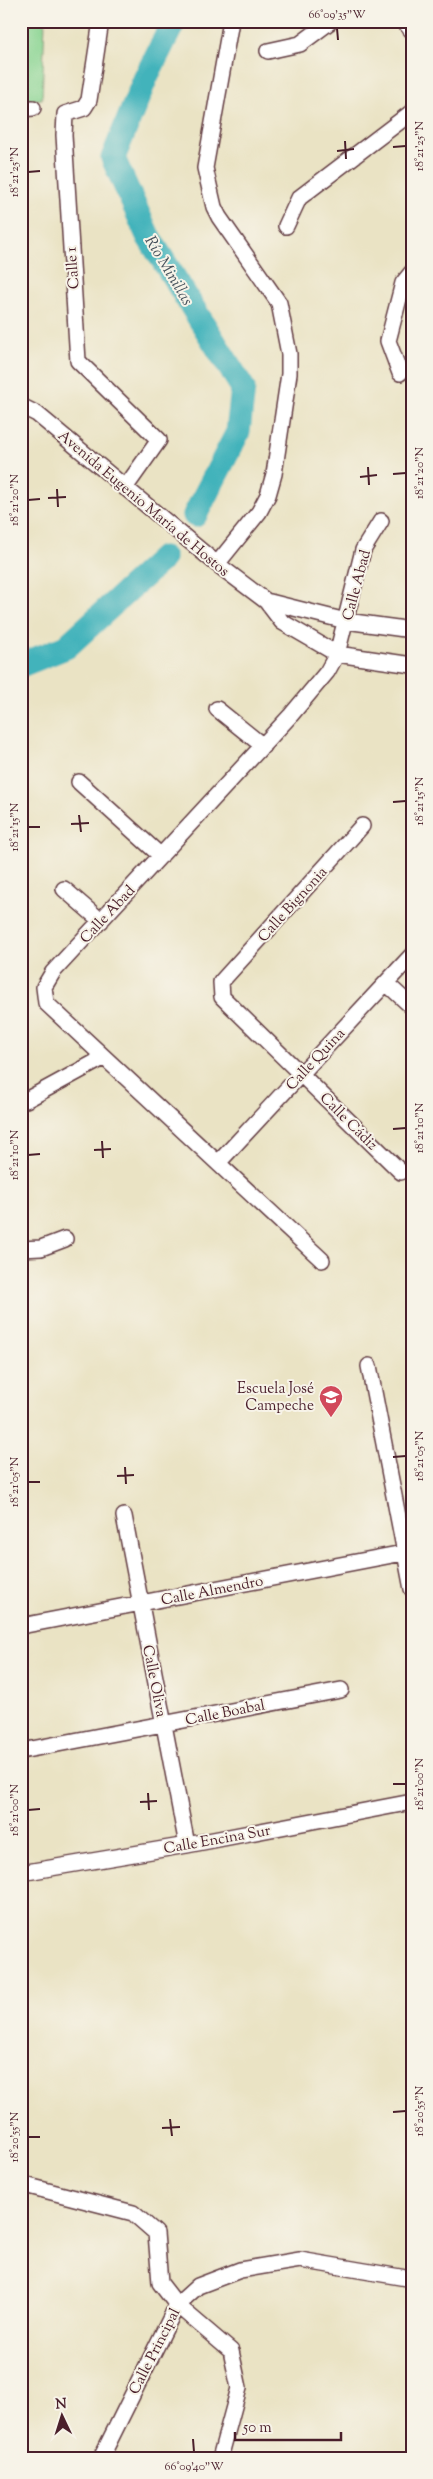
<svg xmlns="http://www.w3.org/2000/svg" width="433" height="2479" font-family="'Sorts Mill Goudy',serif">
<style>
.green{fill:#88d491;stroke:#697a5e}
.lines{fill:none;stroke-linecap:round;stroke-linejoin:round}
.river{stroke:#43b3bb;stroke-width:25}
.street-casing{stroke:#623c42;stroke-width:18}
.street{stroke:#fff;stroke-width:15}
.ticks{fill:none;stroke:#4a1f2b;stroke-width:2}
.labels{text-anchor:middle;stroke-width:4;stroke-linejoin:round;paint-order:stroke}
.street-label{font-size:15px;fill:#4a1f2b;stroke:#f7f3e8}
.poi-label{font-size:15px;fill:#4a1f2b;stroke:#f7f3e8;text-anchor:end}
.water-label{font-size:16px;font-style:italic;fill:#48535d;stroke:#f7f3e8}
.neatline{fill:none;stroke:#4a1f2b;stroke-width:2}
.ticks-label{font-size:12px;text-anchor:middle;fill:#4a1f2b}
</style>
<rect width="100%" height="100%" fill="#f7f3e8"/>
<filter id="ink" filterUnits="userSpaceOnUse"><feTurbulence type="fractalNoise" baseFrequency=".02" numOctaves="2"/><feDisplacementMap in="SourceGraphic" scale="10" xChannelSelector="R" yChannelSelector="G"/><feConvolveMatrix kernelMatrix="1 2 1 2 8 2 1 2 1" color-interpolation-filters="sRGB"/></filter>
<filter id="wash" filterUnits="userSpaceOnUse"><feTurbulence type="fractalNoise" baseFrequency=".0096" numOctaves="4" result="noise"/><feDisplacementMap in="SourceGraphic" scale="20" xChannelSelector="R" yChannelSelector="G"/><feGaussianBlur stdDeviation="1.12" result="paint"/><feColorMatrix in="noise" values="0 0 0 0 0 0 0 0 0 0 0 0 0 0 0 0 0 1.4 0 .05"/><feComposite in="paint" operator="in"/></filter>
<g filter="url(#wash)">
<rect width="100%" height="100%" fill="#eae3c4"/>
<path class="green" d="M 21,21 L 45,21 L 42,99 L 21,100 Z"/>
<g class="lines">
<path class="river" d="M 174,21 L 146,77 L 113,158 L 148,236 L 243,388 L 238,432 L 195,515
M 21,665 L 66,647 L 163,558"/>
</g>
</g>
<g filter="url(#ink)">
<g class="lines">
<g class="street-casing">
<path id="street" d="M 101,21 L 89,100 L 84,108 L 65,114 L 64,135 L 78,361 L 159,440 L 125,488
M 404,21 L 412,31
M 268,51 L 300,44 L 331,21
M 21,109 L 33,108
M 286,226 L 299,198 L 412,112
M 400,373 L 388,341 L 403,283 L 412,272
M 21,406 L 37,414 L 217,564 L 266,601 L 282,622 L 337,654 L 412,665
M 217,564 L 259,512 L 268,495 L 274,474 L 289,374 L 289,354 L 279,303 L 219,217 L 214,207 L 205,168 L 231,21
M 266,601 L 346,621 L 412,630
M 217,709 L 263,746
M 79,782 L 161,856
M 362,826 L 221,982 L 222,997 L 401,1172
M 64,889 L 101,921
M 386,983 L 412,1007
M 21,1100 L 26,1100 L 103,1058
M 218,1163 L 412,955
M 21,1249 L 41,1248 L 65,1239
M 322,1260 L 46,1003 L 44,987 L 53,972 L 291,715 L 327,672 L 337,654 L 363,550 L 381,521
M 369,1366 L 412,1589
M 124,1516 L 187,1845
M 21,1626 L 403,1553
M 21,1751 L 341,1690
M 21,1873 L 187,1845 L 412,1802
M 21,2184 L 133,2213 L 156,2233 L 160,2283 L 177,2305 L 231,2351 L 239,2388 L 220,2458
M 101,2458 L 177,2305 L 198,2286 L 240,2270 L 300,2260 L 412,2279"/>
</g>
<use href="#street" class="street"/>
</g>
</g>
<path class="ticks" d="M 337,28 L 338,40M 345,141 L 346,159M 393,147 L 406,146M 337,151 L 354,149M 28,172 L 40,171M 368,467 L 369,485M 393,474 L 406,473M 360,477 L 377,475M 57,489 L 58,507M 48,498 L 66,497M 28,500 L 40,499M 393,802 L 406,801M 79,815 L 81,832M 71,824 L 89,823M 28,827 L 40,827M 393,1129 L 406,1128M 102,1141 L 103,1158M 94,1150 L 111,1149M 28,1155 L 40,1154M 393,1457 L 406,1456M 125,1467 L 126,1484M 117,1476 L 134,1475M 28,1482 L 40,1482M 393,1784 L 406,1784M 148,1793 L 149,1810M 140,1802 L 157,1801M 28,1810 L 40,1809M 393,2112 L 406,2111M 170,2119 L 172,2136M 162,2128 L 180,2127M 28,2137 L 40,2137M 193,2439 L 194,2452"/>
<defs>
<g id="school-pin" transform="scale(1.25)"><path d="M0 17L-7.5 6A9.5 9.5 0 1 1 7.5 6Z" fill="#d1495b" stroke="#f7f3e8"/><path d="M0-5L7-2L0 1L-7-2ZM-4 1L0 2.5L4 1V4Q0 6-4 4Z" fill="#fff"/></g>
</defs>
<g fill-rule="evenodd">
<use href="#school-pin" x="331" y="1397"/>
</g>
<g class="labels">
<g class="street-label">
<text transform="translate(72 268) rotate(-94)" y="5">Calle 1</text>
<text transform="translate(144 503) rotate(40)" y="5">Avenida Eugenio María de Hostos</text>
<text transform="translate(356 585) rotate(-75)" y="5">Calle Abad</text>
<text transform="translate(292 904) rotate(-48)" y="5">Calle Bignonia</text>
<text transform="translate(107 914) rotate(-47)" y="5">Calle Abad</text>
<text transform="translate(315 1059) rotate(-47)" y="5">Calle Quina</text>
<text transform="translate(349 1121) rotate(45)" y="5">Calle Cádiz</text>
<text transform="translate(212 1590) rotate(-11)" y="5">Calle Almendro</text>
<text transform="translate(155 1681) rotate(79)" y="5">Calle Oliva</text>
<text transform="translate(225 1712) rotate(-11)" y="5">Calle Boabal</text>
<text transform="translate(217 1839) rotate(-10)" y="5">Calle Encina Sur</text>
<text transform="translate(154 2351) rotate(-63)" y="5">Calle Principal</text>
</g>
<g class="poi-label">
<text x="314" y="1393">Escuela José<tspan x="314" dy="17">Campeche</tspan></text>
</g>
<g class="water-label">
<text transform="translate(170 270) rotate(59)" y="6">Río Minillas</text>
</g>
</g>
<rect width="433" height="2479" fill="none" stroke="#f7f3e8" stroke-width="55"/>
<g transform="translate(62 2416) rotate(356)" stroke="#f7f3e8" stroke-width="4" paint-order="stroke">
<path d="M0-4L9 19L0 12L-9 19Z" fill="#4a1f2b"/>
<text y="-8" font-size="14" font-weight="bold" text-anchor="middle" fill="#4a1f2b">N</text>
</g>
<path d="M235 2432v8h106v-8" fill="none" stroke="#4a1f2b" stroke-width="2.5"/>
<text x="243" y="2432" font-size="15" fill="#4a1f2b" stroke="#f7f3e8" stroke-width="4" paint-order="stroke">50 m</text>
<rect x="28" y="28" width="378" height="2424" class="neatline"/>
<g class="ticks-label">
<text x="337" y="18">66°09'35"W</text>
<text transform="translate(419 146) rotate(-90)" y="4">18°21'25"N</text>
<text transform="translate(14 172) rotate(-90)" y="4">18°21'25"N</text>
<text transform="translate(419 473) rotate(-90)" y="4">18°21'20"N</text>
<text transform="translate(14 500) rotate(-90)" y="4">18°21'20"N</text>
<text transform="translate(419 801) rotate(-90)" y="4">18°21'15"N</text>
<text transform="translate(14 827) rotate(-90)" y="4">18°21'15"N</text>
<text transform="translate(419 1128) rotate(-90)" y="4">18°21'10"N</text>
<text transform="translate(14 1155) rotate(-90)" y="4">18°21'10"N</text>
<text transform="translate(419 1456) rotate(-90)" y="4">18°21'05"N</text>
<text transform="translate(14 1482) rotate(-90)" y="4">18°21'05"N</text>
<text transform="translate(419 1784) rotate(-90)" y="4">18°21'00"N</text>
<text transform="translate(14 1810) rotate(-90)" y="4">18°21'00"N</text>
<text transform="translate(419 2111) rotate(-90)" y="4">18°20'55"N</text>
<text transform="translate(14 2137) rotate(-90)" y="4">18°20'55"N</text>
<text x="194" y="2470">66°09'40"W</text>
</g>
</svg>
